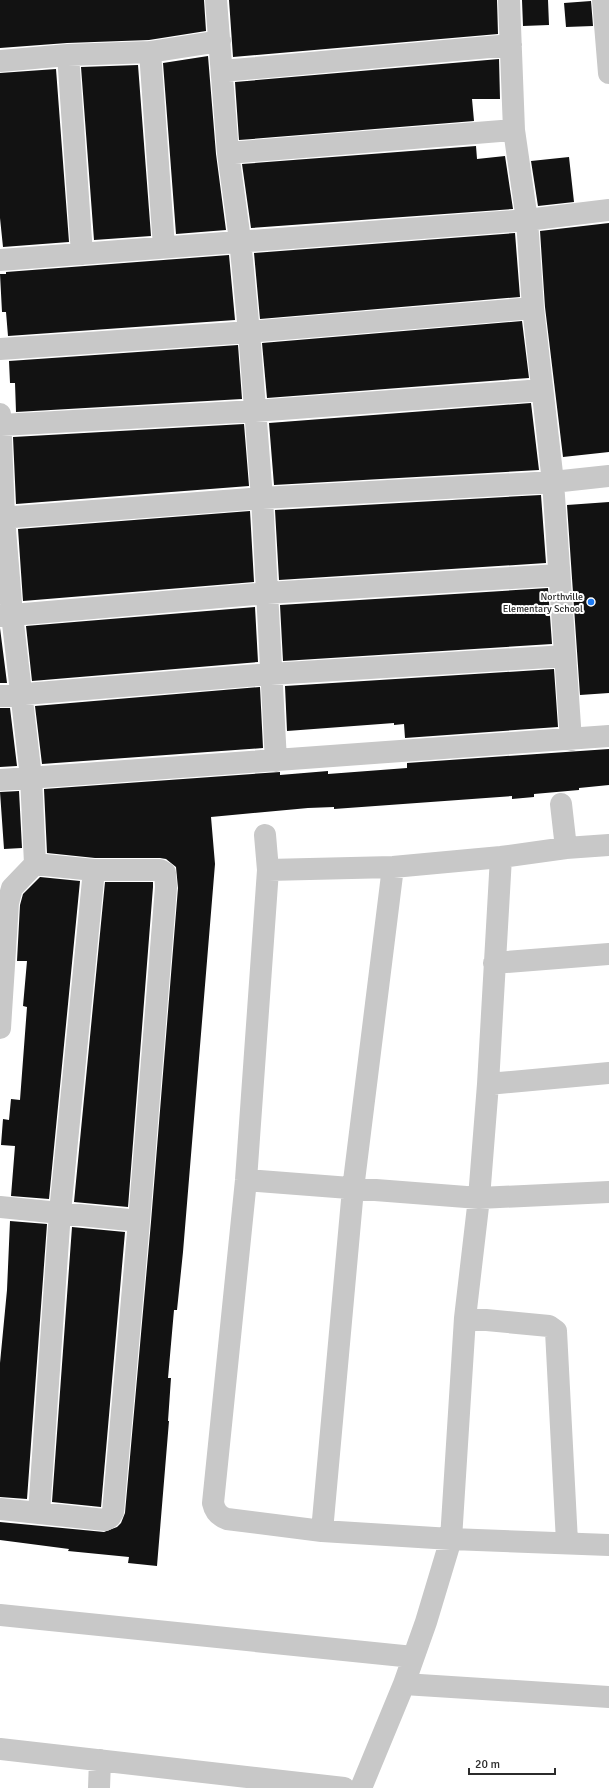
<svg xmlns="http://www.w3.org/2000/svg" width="609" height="1788" font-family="Signika,sans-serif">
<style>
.building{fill:#121212}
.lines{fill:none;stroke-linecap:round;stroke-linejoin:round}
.minor{stroke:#c8c8c8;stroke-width:22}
.poi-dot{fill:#1d7af3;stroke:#fff;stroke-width:1.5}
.labels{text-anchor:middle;stroke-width:4;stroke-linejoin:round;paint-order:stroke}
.poi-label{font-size:10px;fill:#2b2b2b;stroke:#fff;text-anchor:end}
</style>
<rect width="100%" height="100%" fill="#fff"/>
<path class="building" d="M 0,0 L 204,0 L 206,31 L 149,40 L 67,43 L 0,48 Z
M 229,0 L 497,0 L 498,34 L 233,57 Z
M 522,0 L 548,0 L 549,25 L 523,26 Z
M 591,1 L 593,26 L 566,27 L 564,3 Z
M 208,56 L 216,154 L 226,230 L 176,234 L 163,63 Z
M 499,59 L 500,99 L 472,99 L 474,121 L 239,140 L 235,82 Z
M 138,65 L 151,236 L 94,240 L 81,67 Z
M 56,69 L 69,242 L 3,247 L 0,218 L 0,73 Z
M 476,146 L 477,159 L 505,156 L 513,209 L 251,228 L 242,164 Z
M 569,157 L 574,202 L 538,206 L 531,161 Z
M 609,223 L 609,452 L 563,457 L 545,307 L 540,231 Z
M 515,233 L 520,297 L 260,319 L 254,253 Z
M 229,255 L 235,320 L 8,336 L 6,312 L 2,312 L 0,274 L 6,274 L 6,272 Z
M 522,321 L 529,378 L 267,398 L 262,343 Z
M 238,345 L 242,399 L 16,412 L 15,383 L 10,383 L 9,361 Z
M 531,403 L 539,470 L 274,485 L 269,423 Z
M 244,424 L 249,486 L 16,504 L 13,437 Z
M 541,495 L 546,563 L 279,580 L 275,510 Z
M 609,502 L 609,693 L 580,695 L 567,505 Z
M 250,511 L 254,582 L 23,601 L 18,529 Z
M 548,588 L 552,644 L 283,661 L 280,605 Z
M 255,607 L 258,662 L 32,681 L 26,626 Z
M 0,628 L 7,683 L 0,683 Z
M 554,669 L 558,727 L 405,738 L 404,724 L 394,725 L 394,723 L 287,731 L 285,686 Z
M 260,687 L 263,748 L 42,764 L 35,706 Z
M 0,708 L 10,708 L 17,766 L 0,767 Z
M 609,749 L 609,785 L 579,788 L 579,790 L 534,794 L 534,797 L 512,799 L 512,796 L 334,809 L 334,807 L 308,808 L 211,817 L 215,864 L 183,1252 L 177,1310 L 174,1310 L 168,1378 L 171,1378 L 168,1421 L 169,1421 L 157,1566 L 128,1563 L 129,1557 L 68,1551 L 69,1549 L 0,1540 L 0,1522 L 104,1532 L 117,1527 L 121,1523 L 125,1513 L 151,1222 L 178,888 L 176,867 L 166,859 L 160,858 L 95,858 L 47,853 L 44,789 L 280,772 L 280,775 L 328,771 L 328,774 L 407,768 L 407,763 Z
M 19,791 L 22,848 L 4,849 L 0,792 Z
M 40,877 L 80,881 L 49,1199 L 11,1196 L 15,1146 L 1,1145 L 3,1119 L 9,1120 L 11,1099 L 20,1100 L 27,1007 L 23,1006 L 27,961 L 17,961 L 20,905 L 23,894 Z
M 105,882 L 153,882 L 153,887 L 128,1207 L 74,1202 Z
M 10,1221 L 47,1224 L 27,1499 L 0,1497 L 0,1363 L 7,1290 Z
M 72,1227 L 125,1232 L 101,1507 L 52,1502 Z"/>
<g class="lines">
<path class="minor" d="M 216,0 L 228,153 L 240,240 L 249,332 L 262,498 L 276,761
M 509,0 L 514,130 L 527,220 L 533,308 L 553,482 L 571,740
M 603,0 L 609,73
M 150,52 L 164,247
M 68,55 L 82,254
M 0,61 L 68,55 L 150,52 L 220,41
M 222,71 L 511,45
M 228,153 L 514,130
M 0,260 L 527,220 L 609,210
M 0,349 L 249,332 L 533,308
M 0,414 L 4,517 L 12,615 L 31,777 L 35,864
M 1,425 L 255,411 L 542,390
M 0,518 L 262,498 L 553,482 L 609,476
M 0,616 L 267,593 L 559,575
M 0,696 L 270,674 L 565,656
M 0,780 L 609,736
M 561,804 L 566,848
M 265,835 L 268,870 L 246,1180 L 213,1503 C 215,1512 219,1516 227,1519 L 322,1531 L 451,1539 L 609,1545
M 268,870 L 393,867 L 501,857 L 566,848 L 609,845
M 494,963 L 609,954
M 0,1028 L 8,903 L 12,888 L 35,864 L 94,870 L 160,870 L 165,873 L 166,887 L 139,1221 L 113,1512 L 110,1517 L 105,1520 L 0,1509
M 488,1084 L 609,1073
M 246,1180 L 479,1198 L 609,1192
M 0,1207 L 139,1221
M 465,1318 L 549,1326 L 556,1331 L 567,1542
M 39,1513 L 60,1212 L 94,870
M 322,1531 L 353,1189 L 393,867
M 0,1615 L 413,1657
M 404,1684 L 609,1697
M 0,1749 L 344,1788
M 99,1788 L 100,1760
M 361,1788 L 404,1684 L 426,1622 L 451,1539 L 465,1318 L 479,1198 L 488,1084 L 501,857"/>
</g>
<circle class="poi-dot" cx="591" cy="602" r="4"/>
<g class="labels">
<g class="poi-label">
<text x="583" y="600">Northville<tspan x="583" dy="12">Elementary School</tspan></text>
</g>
</g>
<path d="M469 1768v6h86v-6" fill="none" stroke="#2b2b2b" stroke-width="2"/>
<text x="475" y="1768" font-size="12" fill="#2b2b2b" stroke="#ffffff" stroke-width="3" paint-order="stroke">20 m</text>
</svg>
